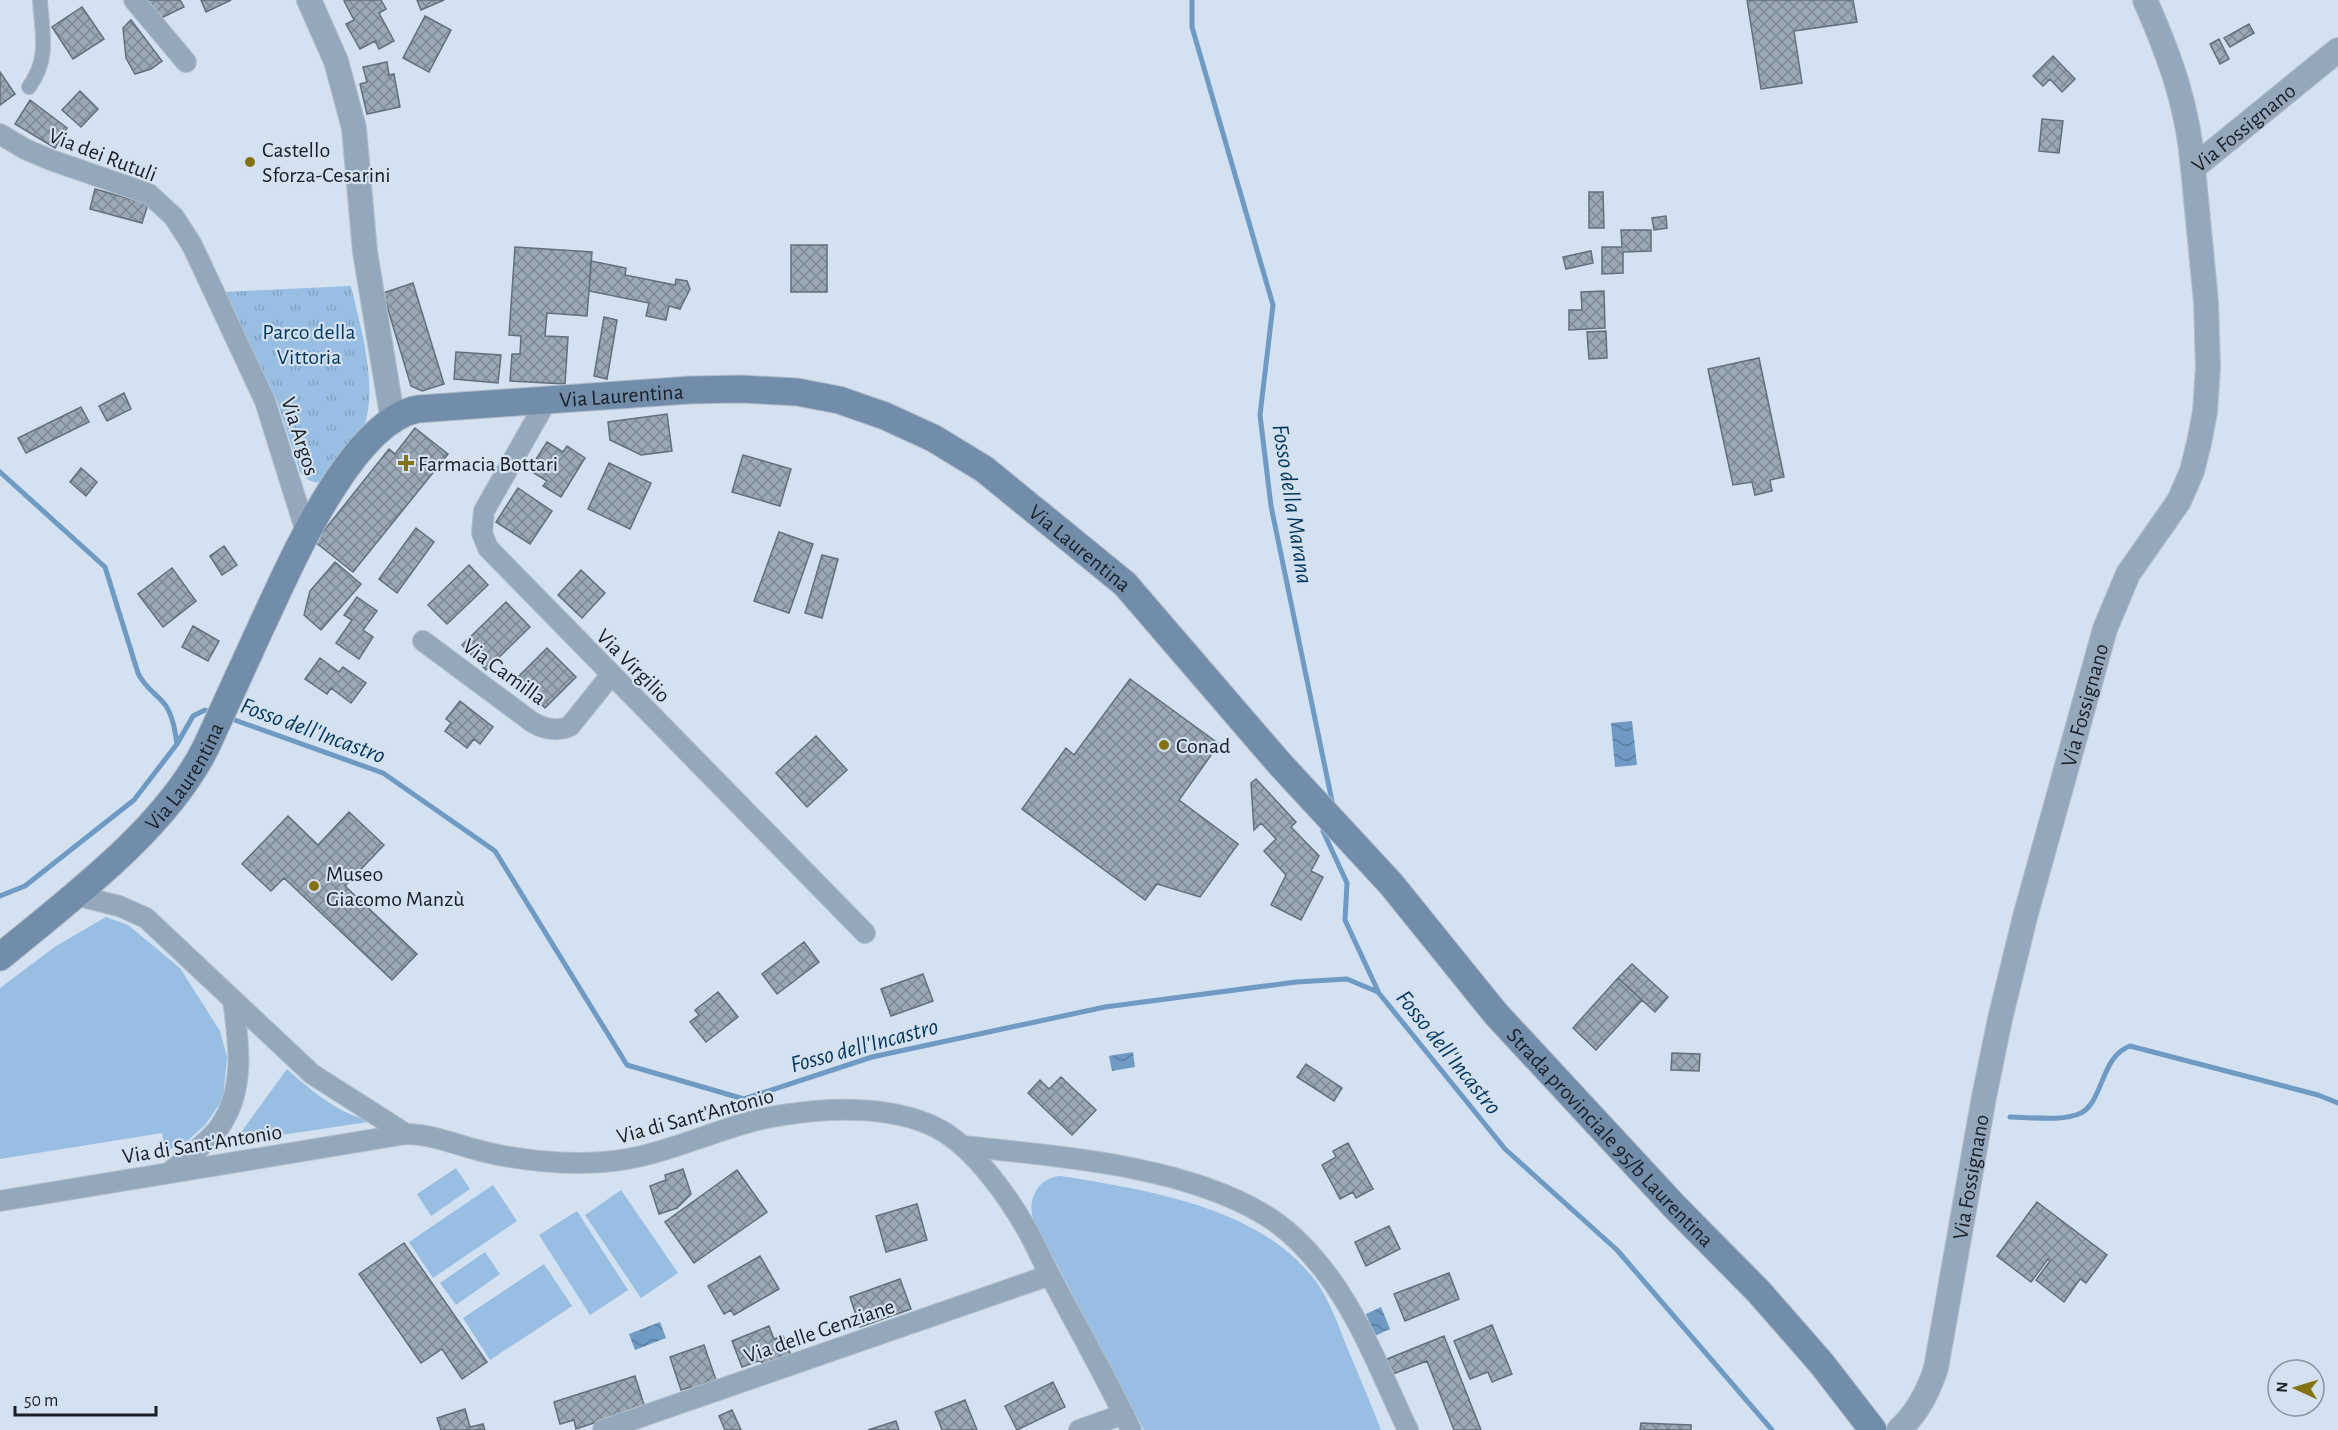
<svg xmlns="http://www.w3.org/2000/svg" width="2338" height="1430" font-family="'Alegreya Sans',sans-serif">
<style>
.grass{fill:#98bee3}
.park{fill:url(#park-tufts)}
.water{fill:url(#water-waves)}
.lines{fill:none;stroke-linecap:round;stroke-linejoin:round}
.stream{stroke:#6f9ac3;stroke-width:5}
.building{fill:url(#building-cross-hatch);stroke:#626f7c;stroke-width:1.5}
.pedestrian-casing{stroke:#b2becb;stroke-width:16}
.minor-casing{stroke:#b2becb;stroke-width:22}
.tertiary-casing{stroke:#b2becb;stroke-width:26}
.secondary-casing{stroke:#b2becb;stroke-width:29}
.pedestrian{stroke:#95a8bb;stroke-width:14}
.minor{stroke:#95a8bb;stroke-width:20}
.tertiary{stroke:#95a8bb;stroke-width:24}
.secondary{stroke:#718da9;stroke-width:27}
.poi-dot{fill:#847213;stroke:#d3e1f0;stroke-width:2}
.labels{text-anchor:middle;stroke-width:4.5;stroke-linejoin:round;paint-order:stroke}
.street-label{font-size:22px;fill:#1a1f25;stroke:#d3e1f0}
.poi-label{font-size:22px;fill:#1a1f25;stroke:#d3e1f0;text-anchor:start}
.park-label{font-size:22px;fill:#01365d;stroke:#d3e1f0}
.water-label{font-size:24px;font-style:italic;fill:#02365d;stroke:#d3e1f0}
</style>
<defs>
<pattern id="park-tufts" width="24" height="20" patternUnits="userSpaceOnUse" patternTransform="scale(1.5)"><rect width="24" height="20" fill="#98bee3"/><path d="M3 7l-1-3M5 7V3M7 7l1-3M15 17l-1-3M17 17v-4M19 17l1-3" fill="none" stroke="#82a3c3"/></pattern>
<pattern id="water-waves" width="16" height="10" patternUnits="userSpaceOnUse" patternTransform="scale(1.5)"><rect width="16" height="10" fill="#6f9ac3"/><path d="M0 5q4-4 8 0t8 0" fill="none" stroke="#5a7d9e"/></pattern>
<pattern id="building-cross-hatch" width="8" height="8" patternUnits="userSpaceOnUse" patternTransform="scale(1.5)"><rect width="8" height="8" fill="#9aa8b6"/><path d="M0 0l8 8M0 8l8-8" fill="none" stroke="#7d8894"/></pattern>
</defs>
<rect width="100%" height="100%" fill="#d3e1f0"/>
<path class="grass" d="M 106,917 L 128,925 L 180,968 L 220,1031 L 227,1057 L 223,1099 L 205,1125 L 185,1143 L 165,1151 L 162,1133 L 0,1159 L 0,988 L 56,946 Z
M 287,1069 C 312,1091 341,1117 375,1121 L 234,1142 Z
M 456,1168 L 470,1189 L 431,1216 L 417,1194 Z
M 1061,1176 C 1147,1190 1262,1207 1317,1283 C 1330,1302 1338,1324 1346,1345 C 1358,1373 1370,1402 1381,1430 L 1144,1430 L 1033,1219 C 1027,1198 1039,1177 1061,1176 Z
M 493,1185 L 517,1221 L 433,1278 L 409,1242 Z
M 621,1190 L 678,1273 L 641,1298 L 585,1215 Z
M 577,1211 L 628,1290 L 590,1315 L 539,1235 Z
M 485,1252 L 500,1274 L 456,1305 L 440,1283 Z
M 544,1264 L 572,1306 L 490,1360 L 463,1318 Z"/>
<path class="park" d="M 351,286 C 361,330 382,396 359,438 C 350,454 335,468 324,482 C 313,484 307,480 300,472 L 277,401 L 223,292 Z"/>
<path class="water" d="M 1632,721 L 1637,765 L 1615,767 L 1611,723 Z
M 1133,1052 L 1135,1067 L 1112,1071 L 1109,1056 Z
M 1381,1307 L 1390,1329 L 1375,1336 L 1366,1314 Z
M 660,1322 L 666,1338 L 635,1350 L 629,1334 Z"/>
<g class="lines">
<path class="stream" d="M 1192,0 L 1192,27 L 1273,305 L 1260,415 L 1271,506 L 1333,806
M 0,472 L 105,567 L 138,673 C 146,690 157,693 166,706 C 173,717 175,731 177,744
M 229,718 L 383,773 L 495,851 L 627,1065 L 744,1099 L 872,1057 L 1105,1007 L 1296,982 L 1347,979 L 1378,992 L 1505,1149 L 1617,1250 L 1772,1430
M 1323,831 L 1347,883 L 1345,920 L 1378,991
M 0,896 L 25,886 L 134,800 L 177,744 L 193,716 L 205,710 L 214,713
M 2010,1117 C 2031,1117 2062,1122 2081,1113 C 2103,1102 2101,1056 2130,1046 L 2318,1095 L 2338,1103"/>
</g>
<path class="building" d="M 145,0 L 180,0 L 184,7 L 155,21 Z
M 201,0 L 231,0 L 206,12 Z
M 345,0 L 381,0 L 386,9 L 379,13 L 394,41 L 379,49 L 375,41 L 360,49 L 346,24 L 354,20 L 344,1 Z
M 417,0 L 444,0 L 421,10 Z
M 1747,0 L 1853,0 L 1857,22 L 1794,31 L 1802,83 L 1761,89 Z
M 82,7 L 104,39 L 73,59 L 52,27 Z
M 425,16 L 451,30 L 429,72 L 403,58 Z
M 131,20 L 162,61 L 151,69 L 135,74 L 126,58 L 123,28 Z
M 2249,24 L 2254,33 L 2230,47 L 2224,38 Z
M 2219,39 L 2229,59 L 2220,64 L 2210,44 Z
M 2053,56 L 2075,79 L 2062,92 L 2050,79 L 2043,86 L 2033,76 Z
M 387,62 L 389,75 L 394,74 L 400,107 L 367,114 L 360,84 L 367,82 L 363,67 Z
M 0,72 L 15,94 L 0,105 Z
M 80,91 L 98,109 L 81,127 L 62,110 Z
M 30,100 L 67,128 L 55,148 L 15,124 Z
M 2042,119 L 2063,121 L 2059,153 L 2039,151 Z
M 95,189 L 148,204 L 142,223 L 90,209 Z
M 1589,192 L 1603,192 L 1604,228 L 1589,228 Z
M 1666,216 L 1667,228 L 1654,230 L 1652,218 Z
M 1621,230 L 1651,230 L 1651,251 L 1623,252 L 1623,273 L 1602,274 L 1602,247 L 1622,247 Z
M 791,245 L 827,245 L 827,292 L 791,292 Z
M 515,247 L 592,252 L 587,316 L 547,313 L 545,336 L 568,337 L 565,384 L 510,381 L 512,354 L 520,354 L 521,336 L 509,335 Z
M 1591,251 L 1593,263 L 1566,269 L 1563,257 Z
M 591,261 L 626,268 L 625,275 L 675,285 L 676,279 L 687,281 L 690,289 L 680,309 L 669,306 L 666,320 L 646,316 L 649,303 L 589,291 Z
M 413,283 L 444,384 L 422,391 L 411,386 L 383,293 Z
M 1604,291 L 1605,328 L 1569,330 L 1569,310 L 1582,310 L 1581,292 Z
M 604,317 L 617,320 L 607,379 L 594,376 Z
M 1606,331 L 1607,358 L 1589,359 L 1587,332 Z
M 456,352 L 501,355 L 498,383 L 454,379 Z
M 1759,358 L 1784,477 L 1770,480 L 1772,491 L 1755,495 L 1752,482 L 1733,485 L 1708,369 Z
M 124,393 L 131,409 L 107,421 L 99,406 Z
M 81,407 L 89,422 L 26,453 L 18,438 Z
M 667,414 L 672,451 L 641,455 L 610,440 L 608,422 Z
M 415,428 L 448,454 L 353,572 L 315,542 L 389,449 L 395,454 Z
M 547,442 L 563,452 L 567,446 L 585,458 L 561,497 L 543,486 L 547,481 L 529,470 Z
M 743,455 L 791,469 L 780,506 L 732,492 Z
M 609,463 L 651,483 L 630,529 L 588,509 Z
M 81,468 L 97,482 L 86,496 L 70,482 Z
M 518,488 L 552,511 L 530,544 L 496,522 Z
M 416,528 L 434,542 L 397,593 L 379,579 Z
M 779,532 L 813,544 L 789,613 L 754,601 Z
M 224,546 L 237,565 L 222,575 L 210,556 Z
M 822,555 L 838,559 L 822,618 L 805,613 Z
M 335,562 L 361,584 L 321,630 L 304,615 L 310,591 Z
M 469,565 L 488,585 L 447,624 L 428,605 Z
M 172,568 L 196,601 L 163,627 L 138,594 Z
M 581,570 L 605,593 L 582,618 L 558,595 Z
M 357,597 L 377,611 L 363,630 L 373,637 L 359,659 L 336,643 L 352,620 L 344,615 Z
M 506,602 L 530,627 L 486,670 L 462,645 Z
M 193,626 L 219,641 L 208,661 L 182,647 Z
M 547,648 L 576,677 L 545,708 L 516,679 Z
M 320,658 L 339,672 L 343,667 L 366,683 L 351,703 L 331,688 L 327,694 L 305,679 Z
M 1130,679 L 1219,744 L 1179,800 L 1238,844 L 1200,897 L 1157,884 L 1145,900 L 1022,809 L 1066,748 L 1074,755 Z
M 460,701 L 493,727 L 480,744 L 474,739 L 467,748 L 445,731 L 451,723 L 446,719 Z
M 816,736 L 847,770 L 807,807 L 776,773 Z
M 1256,779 L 1296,822 L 1291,827 L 1319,856 L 1311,871 L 1323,877 L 1301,920 L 1271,905 L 1286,875 L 1264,851 L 1276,839 L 1261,823 L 1254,830 L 1251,783 Z
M 349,812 L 384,845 L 345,886 L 417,954 L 392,980 L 284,878 L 271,891 L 242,864 L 288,816 L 318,845 Z
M 804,942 L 819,962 L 777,994 L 762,974 Z
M 1632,964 L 1668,997 L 1655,1012 L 1618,978 Z
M 923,974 L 933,1001 L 891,1016 L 881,989 Z
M 1618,978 L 1642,1000 L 1596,1050 L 1573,1028 Z
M 718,992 L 738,1017 L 706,1042 L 690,1022 L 699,1015 L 695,1010 Z
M 1672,1053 L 1700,1054 L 1699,1071 L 1671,1070 Z
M 1306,1064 L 1342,1088 L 1334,1101 L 1297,1077 Z
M 1061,1077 L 1096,1110 L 1072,1135 L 1028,1093 L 1040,1080 L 1049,1089 Z
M 1348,1143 L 1373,1189 L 1356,1198 L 1353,1192 L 1340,1199 L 1322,1165 L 1336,1157 L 1333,1151 Z
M 683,1169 L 691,1194 L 677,1208 L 659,1214 L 650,1186 L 666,1180 L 665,1175 Z
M 737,1170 L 767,1212 L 694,1263 L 665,1222 Z
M 2037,1202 L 2107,1255 L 2086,1283 L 2080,1279 L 2064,1302 L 2036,1280 L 2050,1261 L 2048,1259 L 2031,1282 L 1997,1256 Z
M 917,1204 L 927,1240 L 886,1252 L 876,1216 Z
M 1389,1226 L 1400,1249 L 1366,1266 L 1355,1242 Z
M 404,1243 L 487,1362 L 462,1379 L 442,1349 L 421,1363 L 359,1274 Z
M 760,1256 L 779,1289 L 734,1315 L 731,1310 L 724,1314 L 708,1286 Z
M 1449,1273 L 1459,1299 L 1405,1321 L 1394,1294 Z
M 900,1279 L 911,1309 L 860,1327 L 850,1297 Z
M 1492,1325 L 1512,1374 L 1492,1382 L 1488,1372 L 1470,1379 L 1454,1341 Z
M 769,1326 L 774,1339 L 783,1336 L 791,1355 L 763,1366 L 761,1360 L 742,1367 L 732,1341 Z
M 1444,1336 L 1481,1430 L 1454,1430 L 1427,1361 L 1393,1374 L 1387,1359 Z
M 704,1345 L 716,1380 L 703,1385 L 704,1389 L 693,1393 L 691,1387 L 681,1390 L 670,1357 Z
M 635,1376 L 645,1408 L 596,1427 L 594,1423 L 576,1429 L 574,1420 L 560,1424 L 554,1402 Z
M 1053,1382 L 1065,1407 L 1017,1430 L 1005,1406 Z
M 965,1400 L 977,1430 L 942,1430 L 935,1412 Z
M 465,1409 L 470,1427 L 483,1424 L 485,1430 L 441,1430 L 437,1418 Z
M 732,1410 L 741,1430 L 725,1430 L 719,1416 Z
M 896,1421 L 899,1430 L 868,1430 Z
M 1641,1423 L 1691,1425 L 1691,1430 L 1640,1430 Z"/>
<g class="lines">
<g class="pedestrian-casing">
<path id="pedestrian" d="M 29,87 C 50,58 42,34 40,0"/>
</g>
<g class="minor-casing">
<path id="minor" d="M 134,0 L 186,62
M 0,134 L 25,149 L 51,160 L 149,194 L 174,217 L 192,245 L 265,401 L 306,532
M 547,400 L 484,511 L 482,533 L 488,548 L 865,933
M 423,641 L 532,722 C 544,729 558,732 570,726 L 611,675
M 75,895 L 119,906 L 146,918 L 312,1074 L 406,1134
M 963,1146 C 1056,1156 1182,1165 1263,1214 C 1286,1227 1307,1249 1323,1269 C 1360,1316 1382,1376 1408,1430
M 170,1172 C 186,1158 205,1145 218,1129 C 246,1092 239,1043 233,1000
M 0,1201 L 406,1134 C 433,1134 459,1146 485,1152 C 524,1161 564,1165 603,1162 C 666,1158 721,1124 783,1115 C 833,1107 899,1105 944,1132 C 976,1152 1007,1195 1026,1228 C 1036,1245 1043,1263 1053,1281 C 1079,1330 1107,1379 1131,1430
M 603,1430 L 1050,1275
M 1079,1430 L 1124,1414"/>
</g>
<g class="tertiary-casing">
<g id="tertiary">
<path d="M 309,0 L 336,61 L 354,128 L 365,252 L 393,421"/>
<path d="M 2145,0 C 2170,57 2188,106 2193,168"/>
<path id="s1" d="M 1899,1430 C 1918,1412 1928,1392 1936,1368 L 1984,1097 L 2000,1019 L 2025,917 L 2105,629 L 2128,574 L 2179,501 L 2192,471 L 2199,443 L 2205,412 L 2208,367 L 2206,302 L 2193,168 L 2338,50"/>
</g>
</g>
<g class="secondary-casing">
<g id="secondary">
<path id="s2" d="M 0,957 C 70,899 167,828 207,745 C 225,705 244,665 262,625 C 289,568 350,422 418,409 L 690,390 L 741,389 L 797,392 L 839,400 L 885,416 L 933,438 L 984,469 L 1125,584 L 1279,763 L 1391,884 L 1496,1014 L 1675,1207 L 1759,1292 L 1822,1364 L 1873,1430"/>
</g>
</g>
<use href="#pedestrian" class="pedestrian"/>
<use href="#minor" class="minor"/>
<use href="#tertiary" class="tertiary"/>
<use href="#secondary" class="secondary"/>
</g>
<g class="poi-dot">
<circle cx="250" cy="162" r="6"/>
<path d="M403 454h6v6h6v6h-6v6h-6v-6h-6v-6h6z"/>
<circle cx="1164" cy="745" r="6"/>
<circle cx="314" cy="886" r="6"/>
</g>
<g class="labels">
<g class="street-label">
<text dy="8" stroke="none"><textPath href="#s1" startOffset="1383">Via Fossignano</textPath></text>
<text transform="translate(103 154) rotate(21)" y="8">Via dei Rutuli</text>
<text dy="8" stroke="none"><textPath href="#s2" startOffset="908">Via Laurentina</textPath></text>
<text transform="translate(301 436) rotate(72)" y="8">Via Argos</text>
<text dy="8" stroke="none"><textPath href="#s2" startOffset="1412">Via Laurentina</textPath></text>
<text transform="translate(634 665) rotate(45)" y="8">Via Virgilio</text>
<text transform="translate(505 671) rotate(36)" y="8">Via Camilla</text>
<text dy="8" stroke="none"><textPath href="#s1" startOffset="753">Via Fossignano</textPath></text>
<text dy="8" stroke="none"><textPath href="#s2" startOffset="260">Via Laurentina</textPath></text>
<text transform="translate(695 1115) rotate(-15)" y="8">Via di Sant'Antonio</text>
<text dy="8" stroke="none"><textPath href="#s2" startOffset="2206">Strada provinciale 95/b Laurentina</textPath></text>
<text transform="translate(202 1143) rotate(-9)" y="8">Via di Sant'Antonio</text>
<text dy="8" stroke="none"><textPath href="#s1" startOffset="267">Via Fossignano</textPath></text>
<text transform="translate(819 1330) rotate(-19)" y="8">Via delle Genziane</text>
</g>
<g class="poi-label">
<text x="262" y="157">Castello<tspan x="262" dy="25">Sforza-Cesarini</tspan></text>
<text x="418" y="471">Farmacia Bottari</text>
<text x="1176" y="753">Conad</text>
<text x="326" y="881">Museo<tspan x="326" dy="25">Giacomo Manzù</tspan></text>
</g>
<g class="park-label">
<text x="309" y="339">Parco della<tspan x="309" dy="25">Vittoria</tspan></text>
</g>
<g class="water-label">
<text transform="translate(1293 504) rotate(81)" y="8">Fosso della Marana</text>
<text transform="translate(313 730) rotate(20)" y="8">Fosso dell'Incastro</text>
<text transform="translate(864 1045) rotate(-15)" y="8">Fosso dell'Incastro</text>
<text transform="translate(1449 1052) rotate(51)" y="8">Fosso dell'Incastro</text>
</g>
</g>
<g transform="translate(2296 1388) rotate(274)"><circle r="28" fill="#d3e1f0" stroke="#89939f" stroke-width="1.5"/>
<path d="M0-4.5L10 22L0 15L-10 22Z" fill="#847213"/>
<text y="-9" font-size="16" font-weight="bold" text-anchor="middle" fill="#1a1f25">N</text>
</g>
<path d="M15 1406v9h141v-9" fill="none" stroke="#1a1f25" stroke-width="3"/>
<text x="24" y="1406" font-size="18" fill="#1a1f25" stroke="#d3e1f0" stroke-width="4.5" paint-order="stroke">50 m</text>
</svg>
